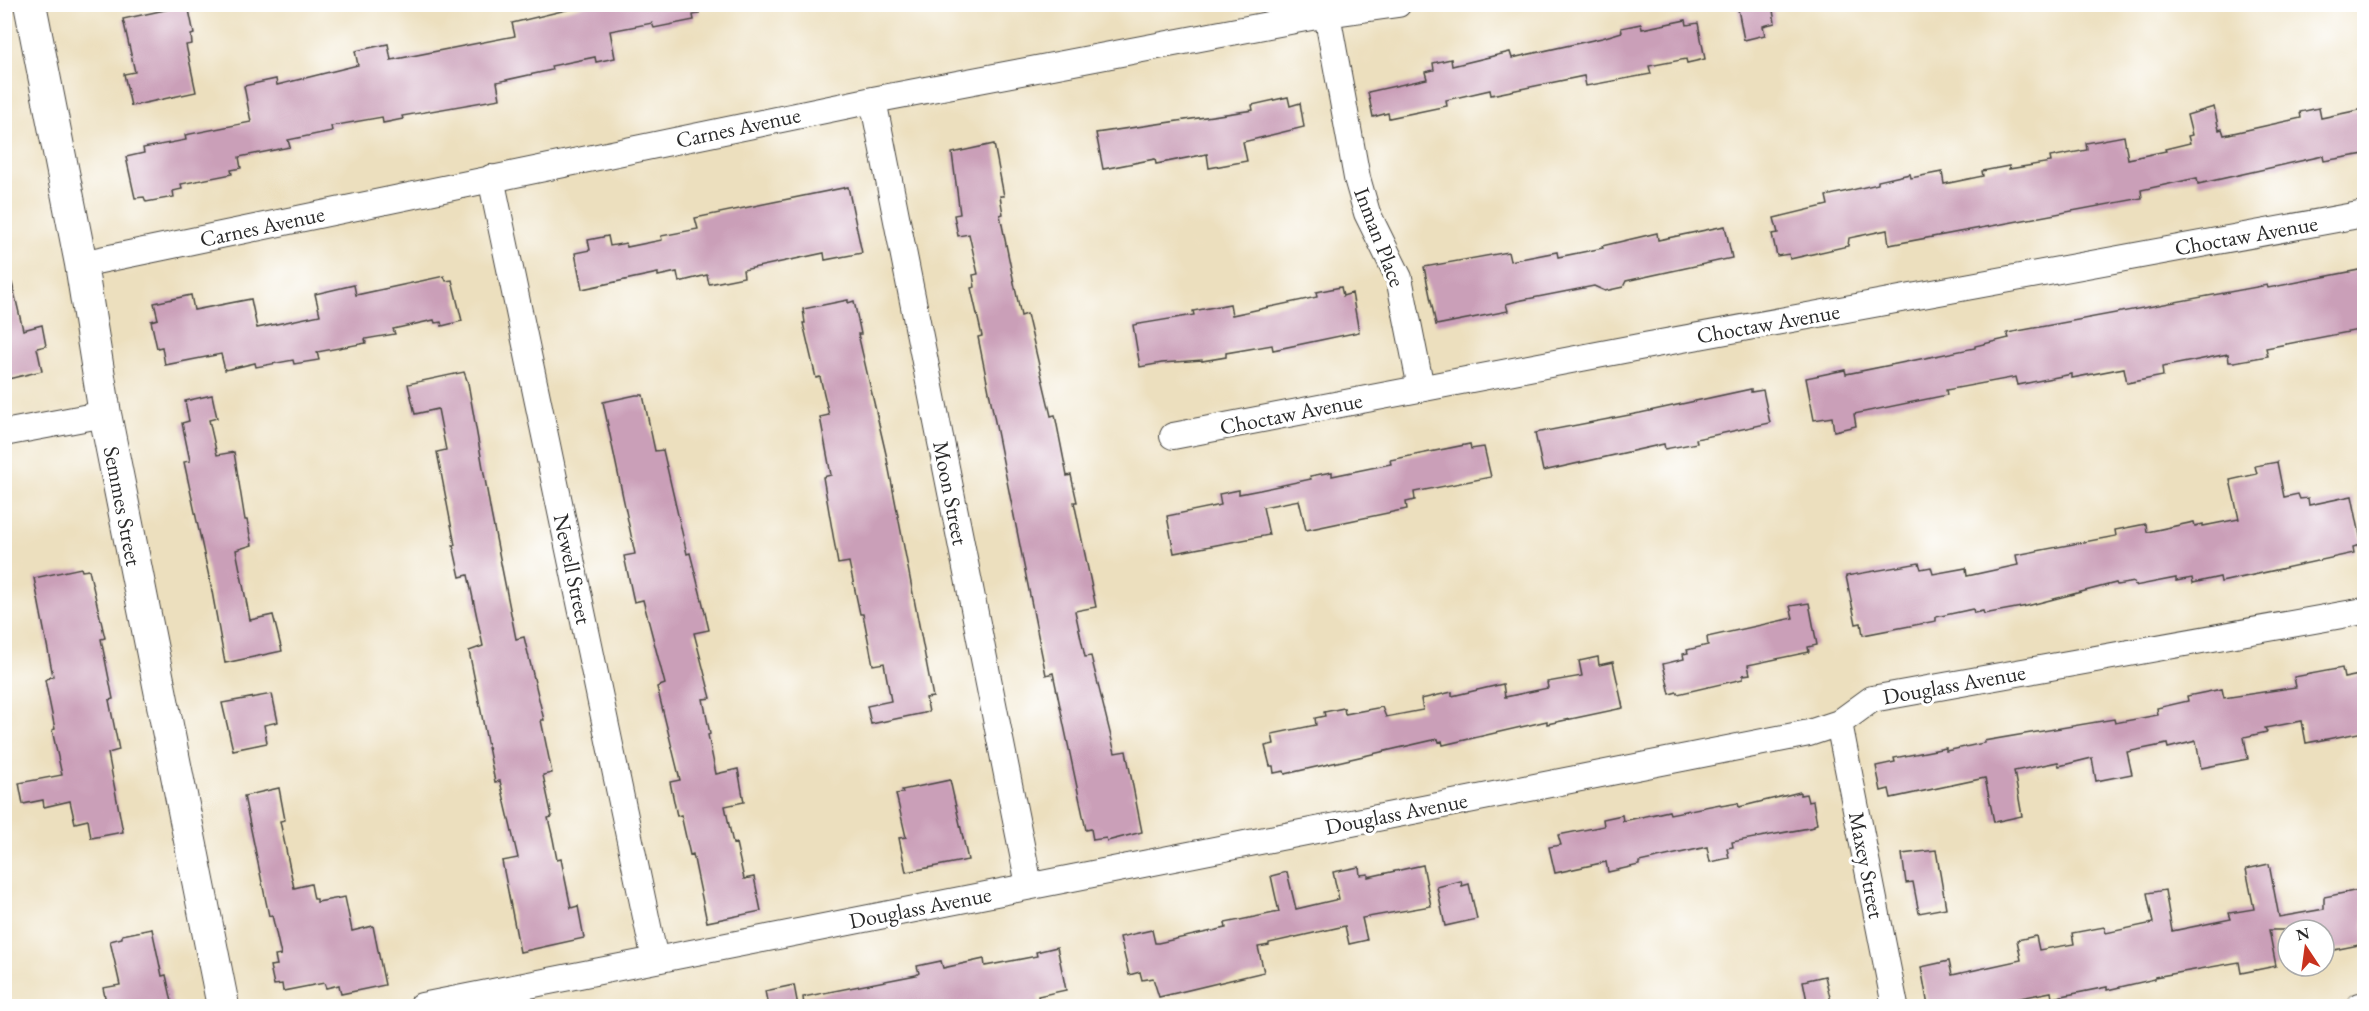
<svg xmlns="http://www.w3.org/2000/svg" width="2369" height="1011" font-family="'EB Garamond',serif">
<style>
.building{fill:#ca9fb8}
.lines{fill:none;stroke-linecap:round;stroke-linejoin:round}
.minor-casing{stroke:#484641;stroke-width:28}
.major-casing{stroke:#484641;stroke-width:34}
.minor{stroke:#fff;stroke-width:26}
.major{stroke:#fff;stroke-width:32}
.labels{text-anchor:middle;stroke-width:6;stroke-linejoin:round;paint-order:stroke}
.street-label{font-size:22px;fill:#2b2b2b;stroke:#fff}
</style>
<rect width="100%" height="100%" fill="#fff"/>
<filter id="ink" filterUnits="userSpaceOnUse"><feTurbulence type="fractalNoise" baseFrequency=".0167" numOctaves="2"/><feDisplacementMap in="SourceGraphic" scale="12" xChannelSelector="R" yChannelSelector="G"/><feConvolveMatrix kernelMatrix="1 2 1 2 8 2 1 2 1" color-interpolation-filters="sRGB"/></filter>
<filter id="wash" filterUnits="userSpaceOnUse"><feTurbulence type="fractalNoise" baseFrequency=".008" numOctaves="4" result="noise"/><feDisplacementMap in="SourceGraphic" scale="24" xChannelSelector="R" yChannelSelector="G"/><feGaussianBlur stdDeviation="1.35" result="paint"/><feColorMatrix in="noise" values="0 0 0 0 0 0 0 0 0 0 0 0 0 0 0 0 0 1.4 0 .05"/><feComposite in="paint" operator="in"/></filter>
<g filter="url(#wash)">
<rect width="100%" height="100%" fill="#ecdfbe"/>
<g id="blocks">
<path class="building" d="M 591,4 L 698,4 L 699,14 L 693,15 L 694,20 L 654,28 L 652,23 L 610,31 L 615,58 L 596,62 L 595,57 L 551,66 L 552,70 L 497,82 L 500,99 L 402,116 L 403,119 L 383,123 L 382,117 L 331,126 L 332,131 L 288,140 L 290,147 L 239,157 L 241,168 L 231,170 L 232,174 L 181,184 L 182,189 L 173,191 L 174,197 L 146,202 L 144,197 L 135,198 L 126,157 L 144,153 L 143,148 L 186,140 L 185,135 L 251,122 L 244,86 L 276,79 L 277,85 L 358,65 L 355,51 L 388,44 L 391,60 L 515,36 L 512,23 Z
M 1737,4 L 1772,4 L 1775,23 L 1763,26 L 1765,35 L 1744,40 Z
M 188,5 L 194,34 L 191,35 L 192,44 L 186,45 L 196,92 L 131,106 L 124,74 L 135,72 L 123,19 Z
M 1686,20 L 1687,25 L 1698,23 L 1705,59 L 1687,63 L 1686,59 L 1649,66 L 1651,74 L 1586,86 L 1584,76 L 1491,95 L 1490,90 L 1446,100 L 1447,106 L 1389,118 L 1388,113 L 1373,117 L 1368,92 L 1427,79 L 1425,72 L 1434,70 L 1433,63 L 1451,59 L 1452,66 L 1510,52 L 1512,58 L 1602,38 L 1622,32 L 1621,28 L 1641,24 L 1642,29 Z
M 1288,97 L 1290,106 L 1300,103 L 1304,127 L 1243,142 L 1247,161 L 1209,168 L 1207,154 L 1156,164 L 1155,159 L 1103,169 L 1096,133 L 1253,110 L 1252,105 Z
M 2214,107 L 2219,130 L 2222,129 L 2224,135 L 2301,118 L 2300,112 L 2319,108 L 2321,118 L 2364,109 L 2364,154 L 2324,161 L 2323,156 L 2198,184 L 2197,178 L 2141,190 L 2142,198 L 1889,245 L 1887,230 L 1849,238 L 1848,246 L 1790,259 L 1789,254 L 1777,256 L 1772,234 L 1778,233 L 1774,218 L 1828,205 L 1826,196 L 1878,184 L 1878,181 L 1910,174 L 1911,178 L 1942,172 L 1944,184 L 1983,176 L 1982,171 L 2009,166 L 2009,169 L 2051,162 L 2050,157 L 2087,150 L 2086,143 L 2124,136 L 2128,159 L 2166,151 L 2165,149 L 2190,143 L 2188,136 L 2192,135 L 2187,115 Z
M 994,144 L 1004,196 L 1000,196 L 1003,214 L 1000,215 L 1009,259 L 1021,316 L 1027,314 L 1051,416 L 1055,415 L 1067,476 L 1071,475 L 1077,502 L 1074,502 L 1096,607 L 1075,611 L 1085,657 L 1091,656 L 1115,753 L 1126,751 L 1142,832 L 1107,841 L 1106,838 L 1093,840 L 1091,829 L 1086,830 L 1053,673 L 1046,675 L 978,337 L 982,336 L 971,288 L 975,287 L 973,275 L 978,274 L 969,234 L 958,236 L 954,215 L 960,214 L 952,153 Z
M 848,187 L 862,253 L 825,260 L 824,253 L 743,270 L 744,277 L 709,284 L 707,275 L 679,282 L 677,272 L 658,276 L 658,273 L 582,289 L 575,253 L 590,250 L 588,240 L 608,236 L 610,246 L 626,243 L 627,247 L 662,240 L 661,236 L 698,229 L 695,218 Z
M 1725,226 L 1732,258 L 1626,281 L 1623,287 L 1605,291 L 1594,286 L 1517,301 L 1506,304 L 1508,311 L 1436,325 L 1424,267 L 1508,252 L 1510,261 L 1557,252 L 1558,257 L 1603,248 L 1602,246 L 1657,233 L 1658,240 Z
M 2364,269 L 2364,329 L 2266,348 L 2268,356 L 2234,362 L 2229,362 L 2228,354 L 2162,367 L 2163,376 L 2127,383 L 2124,368 L 2072,378 L 2072,374 L 2018,385 L 2016,377 L 1946,390 L 1947,395 L 1854,414 L 1856,426 L 1834,431 L 1832,417 L 1814,420 L 1806,378 L 1845,370 L 1846,374 L 1975,348 L 1975,346 L 2009,338 L 2007,333 L 2267,285 L 2268,288 Z
M 444,276 L 446,281 L 452,280 L 462,321 L 442,326 L 441,322 L 435,323 L 434,320 L 393,329 L 395,334 L 365,339 L 366,343 L 317,352 L 319,360 L 294,364 L 293,360 L 256,367 L 255,363 L 225,370 L 221,354 L 165,365 L 162,347 L 157,348 L 151,321 L 158,319 L 154,303 L 191,295 L 194,310 L 251,299 L 257,328 L 320,315 L 315,294 L 354,285 L 356,295 Z
M 12,283 L 23,330 L 42,325 L 46,346 L 37,348 L 42,371 L 4,380 L 4,284 Z
M 1341,287 L 1343,296 L 1352,293 L 1359,332 L 1273,350 L 1272,345 L 1226,353 L 1226,357 L 1202,361 L 1202,360 L 1162,363 L 1140,367 L 1133,325 L 1194,315 L 1193,311 L 1230,304 L 1232,315 L 1317,297 L 1316,292 Z
M 848,300 L 848,303 L 854,301 L 861,334 L 858,334 L 886,454 L 933,697 L 926,698 L 929,712 L 871,724 L 867,706 L 891,701 L 884,663 L 873,665 L 863,614 L 860,614 L 849,562 L 838,564 L 823,477 L 831,475 L 820,417 L 829,415 L 820,377 L 816,378 L 803,323 L 805,323 L 803,309 Z
M 464,372 L 468,383 L 491,513 L 516,639 L 524,637 L 544,720 L 541,720 L 552,773 L 543,775 L 552,817 L 548,818 L 553,839 L 557,860 L 561,859 L 571,908 L 578,906 L 584,938 L 520,952 L 502,861 L 518,858 L 500,781 L 495,782 L 469,651 L 483,646 L 468,575 L 460,577 L 453,545 L 455,545 L 437,452 L 446,450 L 438,409 L 415,414 L 408,384 Z
M 1751,389 L 1751,392 L 1763,390 L 1770,423 L 1696,439 L 1697,443 L 1665,449 L 1664,444 L 1543,471 L 1535,433 L 1640,413 Z
M 212,395 L 217,418 L 209,420 L 217,455 L 234,452 L 245,520 L 247,520 L 252,545 L 236,550 L 250,620 L 273,615 L 282,651 L 225,663 L 211,586 L 184,462 L 190,461 L 182,423 L 189,421 L 185,401 Z
M 636,395 L 643,395 L 655,451 L 663,450 L 687,554 L 690,553 L 702,600 L 709,630 L 694,633 L 711,698 L 703,699 L 710,734 L 708,735 L 716,774 L 738,769 L 744,802 L 725,806 L 733,844 L 736,843 L 744,879 L 754,877 L 761,911 L 707,922 L 693,854 L 690,855 L 681,815 L 677,816 L 670,782 L 680,780 L 657,687 L 665,684 L 643,600 L 634,602 L 624,556 L 635,554 L 603,402 Z
M 1470,444 L 1471,449 L 1484,447 L 1491,477 L 1414,492 L 1415,500 L 1406,502 L 1407,509 L 1306,530 L 1299,500 L 1263,507 L 1269,535 L 1174,553 L 1167,516 L 1221,505 L 1219,494 L 1239,490 L 1239,494 L 1260,490 L 1311,479 L 1310,476 L 1332,472 L 1332,476 L 1391,464 L 1390,460 Z
M 2277,462 L 2284,497 L 2298,494 L 2300,499 L 2308,498 L 2309,505 L 2352,496 L 2361,540 L 2360,545 L 2353,547 L 2354,553 L 2221,582 L 2220,577 L 2193,583 L 2192,578 L 2176,581 L 2176,578 L 2135,586 L 2134,582 L 2117,585 L 2116,583 L 2027,606 L 1984,614 L 1983,611 L 1974,613 L 1973,609 L 1936,617 L 1936,621 L 1863,635 L 1861,623 L 1856,624 L 1846,576 L 1919,563 L 1921,569 L 1931,567 L 1933,574 L 1966,568 L 1967,576 L 2018,565 L 2016,555 L 2116,536 L 2115,530 L 2146,524 L 2147,532 L 2194,522 L 2195,526 L 2203,524 L 2203,526 L 2239,519 L 2230,480 L 2257,474 L 2255,466 Z
M 81,568 L 82,571 L 89,570 L 105,638 L 101,639 L 113,699 L 109,700 L 119,750 L 108,753 L 123,832 L 91,838 L 88,820 L 75,823 L 70,801 L 44,807 L 43,800 L 23,804 L 19,783 L 62,775 L 52,730 L 55,729 L 45,680 L 53,676 L 34,578 Z
M 1809,603 L 1817,645 L 1808,647 L 1809,652 L 1748,665 L 1750,674 L 1743,675 L 1743,679 L 1678,694 L 1677,692 L 1670,694 L 1663,664 L 1684,659 L 1683,654 L 1688,653 L 1687,650 L 1708,645 L 1707,637 L 1793,618 L 1790,606 Z
M 1598,657 L 1599,665 L 1613,662 L 1623,708 L 1547,724 L 1547,721 L 1443,745 L 1442,741 L 1439,742 L 1438,739 L 1285,774 L 1284,771 L 1274,773 L 1273,766 L 1270,766 L 1265,746 L 1274,744 L 1272,734 L 1316,725 L 1315,718 L 1325,716 L 1324,712 L 1344,708 L 1345,714 L 1382,707 L 1386,717 L 1423,710 L 1421,699 L 1452,692 L 1452,696 L 1503,684 L 1505,697 L 1548,688 L 1547,682 L 1582,676 L 1579,661 Z
M 2342,668 L 2344,678 L 2364,674 L 2364,732 L 2306,743 L 2302,721 L 2265,728 L 2267,732 L 2244,737 L 2248,759 L 2201,768 L 2196,741 L 2168,748 L 2167,744 L 2127,752 L 2132,774 L 2096,781 L 2092,758 L 2059,766 L 2058,762 L 2014,771 L 2022,816 L 1994,822 L 1985,778 L 1891,798 L 1889,789 L 1881,791 L 1876,766 L 1895,762 L 1894,758 L 1946,748 L 1946,751 L 1984,743 L 1984,741 L 2114,719 L 2115,723 L 2158,715 L 2157,708 L 2188,701 L 2187,696 L 2222,689 L 2224,698 L 2296,687 L 2294,677 Z
M 272,694 L 278,722 L 264,725 L 267,743 L 233,750 L 222,703 Z
M 950,780 L 968,860 L 906,872 L 899,838 L 906,837 L 896,794 L 903,793 L 902,790 Z
M 279,788 L 285,820 L 280,821 L 294,888 L 311,884 L 314,899 L 317,899 L 317,902 L 345,897 L 352,931 L 373,926 L 385,985 L 341,994 L 339,985 L 326,988 L 324,983 L 283,991 L 282,984 L 274,985 L 270,966 L 277,965 L 275,956 L 281,955 L 272,915 L 269,916 L 244,796 Z
M 1800,792 L 1800,795 L 1806,794 L 1808,802 L 1813,801 L 1817,824 L 1814,825 L 1814,827 L 1732,842 L 1733,847 L 1727,848 L 1729,858 L 1710,862 L 1707,847 L 1639,862 L 1639,865 L 1608,872 L 1606,862 L 1555,873 L 1549,847 L 1561,845 L 1558,835 L 1604,826 L 1603,819 L 1622,815 L 1623,821 L 1669,811 L 1670,814 L 1720,804 L 1721,806 L 1738,803 L 1739,807 Z
M 1936,850 L 1946,908 L 1919,913 L 1913,882 L 1906,883 L 1902,854 Z
M 2269,864 L 2279,917 L 2324,909 L 2324,897 L 2364,889 L 2364,944 L 2324,952 L 2324,930 L 2269,930 L 2276,966 L 2241,973 L 2239,962 L 2155,977 L 2155,979 L 2107,990 L 2107,987 L 2052,998 L 2051,992 L 1979,1006 L 1928,1006 L 1921,967 L 1949,961 L 1952,975 L 2021,960 L 2017,940 L 2036,936 L 2039,950 L 2074,944 L 2072,933 L 2104,927 L 2106,933 L 2153,923 L 2147,893 L 2165,890 L 2172,931 L 2231,919 L 2229,913 L 2254,909 L 2246,869 Z
M 1423,865 L 1431,906 L 1362,918 L 1367,940 L 1349,944 L 1345,926 L 1269,943 L 1269,945 L 1258,947 L 1264,972 L 1159,997 L 1153,978 L 1142,980 L 1140,972 L 1129,975 L 1120,937 L 1152,930 L 1155,943 L 1158,943 L 1226,928 L 1225,923 L 1279,912 L 1271,876 L 1287,872 L 1296,909 L 1339,899 L 1333,872 L 1359,867 L 1360,875 L 1368,874 L 1368,877 Z
M 1461,881 L 1462,886 L 1469,884 L 1477,919 L 1445,926 L 1437,887 Z
M 152,929 L 162,976 L 166,975 L 173,1006 L 107,1006 L 103,988 L 120,985 L 110,941 L 122,938 L 122,935 Z
M 1057,947 L 1066,990 L 1038,996 L 1040,1006 L 966,1006 L 966,1003 L 947,1006 L 804,1006 L 803,997 L 916,975 L 919,973 L 917,966 L 941,961 L 943,968 L 984,959 L 985,966 L 1037,956 L 1036,952 Z
M 1825,976 L 1832,1006 L 1808,1006 L 1803,981 Z
M 794,985 L 798,1006 L 768,1006 L 765,991 Z"/>
</g>
</g>
<g filter="url(#ink)">
<use href="#blocks" fill-opacity="0" stroke="#484641" stroke-width="1.5"/>
<g class="lines">
<g class="minor-casing">
<path id="minor" d="M 1327,14 L 1357,178 L 1367,213 L 1399,278 L 1421,388
M 873,100 L 1029,885
M 491,178 L 655,960
M 81,264 L 873,100 L 1327,14 L 1398,4
M 4,433 L 105,414
M 1173,436 L 1639,347 L 2364,214
M 1839,723 L 1895,1006
M 422,1006 L 1809,733 L 1839,723 L 1872,699 L 2364,611
M 2360,1006 L 2364,1006"/>
</g>
<g class="major-casing">
<path id="major" d="M 30,4 L 81,264 L 105,414 L 223,1006"/>
</g>
<use href="#minor" class="minor"/>
<use href="#major" class="major"/>
</g>
</g>
<g class="labels">
<g class="street-label">
<text transform="translate(738 127) rotate(-12)" y="8">Carnes Avenue</text>
<text transform="translate(262 226) rotate(-12)" y="8">Carnes Avenue</text>
<text transform="translate(2246 235) rotate(-10)" y="8">Choctaw Avenue</text>
<text transform="translate(1380 237) rotate(69)" y="8">Inman Place</text>
<text transform="translate(1768 323) rotate(-10)" y="8">Choctaw Avenue</text>
<text transform="translate(1291 413) rotate(-11)" y="8">Choctaw Avenue</text>
<text transform="translate(951 493) rotate(79)" y="8">Moon Street</text>
<text transform="translate(123 506) rotate(79)" y="8">Semmes Street</text>
<text transform="translate(573 569) rotate(78)" y="8">Newell Street</text>
<text transform="translate(1954 684) rotate(-10)" y="8">Douglass Avenue</text>
<text transform="translate(1396 813) rotate(-11)" y="8">Douglass Avenue</text>
<text transform="translate(1867 865) rotate(79)" y="8">Maxey Street</text>
<text transform="translate(920 907) rotate(-11)" y="8">Douglass Avenue</text>
</g>
</g>
<rect width="2369" height="1011" fill="none" stroke="#fff" stroke-width="24"/>
<g transform="translate(2306 948) rotate(347)"><circle r="28" fill="#ffffff" stroke="#aaaaaa" stroke-width="1.5"/>
<path d="M0-4.5L10 22L0 15L-10 22Z" fill="#c8321e"/>
<text y="-9" font-size="16" font-weight="bold" text-anchor="middle" fill="#2b2b2b">N</text>
</g>
</svg>
